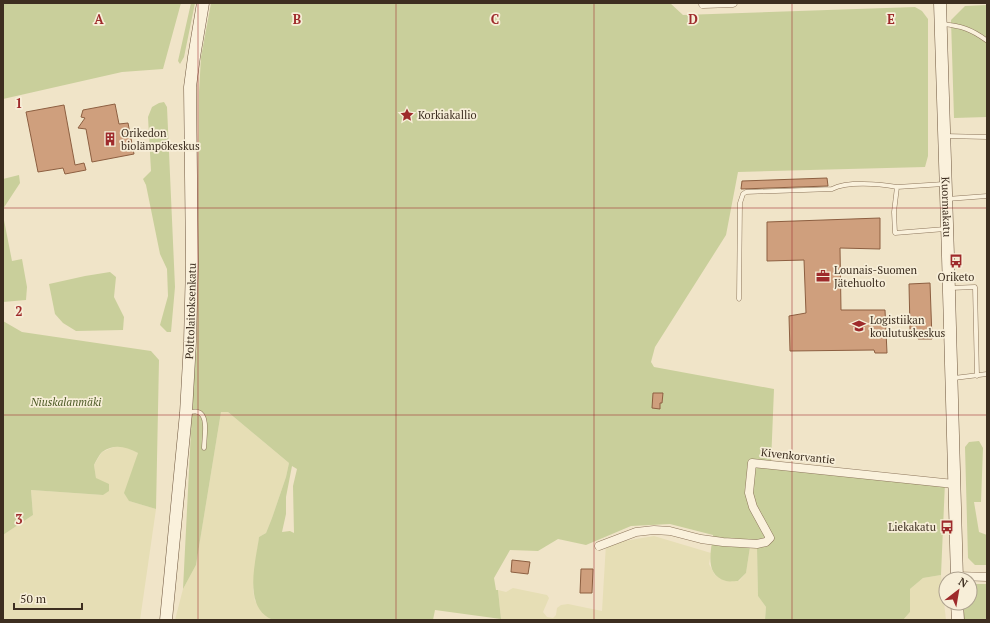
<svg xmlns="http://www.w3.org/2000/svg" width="990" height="623" font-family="'PT Serif',serif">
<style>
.farmland{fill:#e6deb5}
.green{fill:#c9cf9b;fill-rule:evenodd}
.building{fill:#cf9f7d;stroke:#8d5f41}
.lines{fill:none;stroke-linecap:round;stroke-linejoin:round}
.lane-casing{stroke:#8d765c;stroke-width:5}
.street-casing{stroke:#8d765c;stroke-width:9}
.secondary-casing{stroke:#6f573f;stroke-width:13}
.lane{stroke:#faf1dc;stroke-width:4}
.street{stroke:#faf1dc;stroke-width:8}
.secondary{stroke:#faf1dc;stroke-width:12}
.grid{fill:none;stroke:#9e2a2b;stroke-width:1;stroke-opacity:0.55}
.labels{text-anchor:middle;stroke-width:3.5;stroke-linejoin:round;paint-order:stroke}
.poi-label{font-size:11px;fill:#3d2e20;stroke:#f7eed8;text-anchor:start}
.street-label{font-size:11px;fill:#3d2e20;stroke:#f7eed8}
.park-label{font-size:11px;font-style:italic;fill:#4d5a26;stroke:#f7eed8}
.grid-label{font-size:13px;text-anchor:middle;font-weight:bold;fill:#9e2a2b;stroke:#f7eed8;stroke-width:3.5;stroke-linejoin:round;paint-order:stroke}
</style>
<rect width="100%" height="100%" fill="#f0e4c8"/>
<path class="farmland" d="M 221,412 L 228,412 L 289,463 L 286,477 L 272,518 L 266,533 L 259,537 L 253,590 L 255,601 L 270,619 L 273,620 L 175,620 L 183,589 L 196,565 Z
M 124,446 L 138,453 L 129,501 L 156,509 L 140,620 L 3,620 L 3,535 L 33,515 L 31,490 L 103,495 L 96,478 L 94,465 L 102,452 L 114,447 Z
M 654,536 L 711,553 L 709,564 L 715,575 L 726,581 L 739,581 L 746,573 L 750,547 L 757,548 L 758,596 L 766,607 L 765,620 L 501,619 L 498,590 L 506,592 L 513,588 L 547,595 L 549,598 L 543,612 L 547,617 L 553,618 L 556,615 L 557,608 L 561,605 L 568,604 L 602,611 L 606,544 Z
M 941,575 L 946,620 L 903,620 L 910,612 L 910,589 L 923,578 Z"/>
<path class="green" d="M 3,3 L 181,3 L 163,69 L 122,72 L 3,99 Z
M 191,3 L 195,3 L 184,57 L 180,64 L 178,61 Z
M 211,3 L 670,3 L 683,15 L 915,7 L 922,11 L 928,19 L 928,156 L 925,167 L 738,172 L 726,235 L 655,347 L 651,362 L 654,367 L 774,389 L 771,463 L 945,482 L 941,575 L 923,578 L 910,589 L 910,612 L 903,620 L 765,620 L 766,607 L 758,596 L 757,548 L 750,547 L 746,573 L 738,581 C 735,581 729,582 726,581 C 704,575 711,551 713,535 L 670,524 L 631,526 L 586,545 L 558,539 L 538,551 L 510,550 L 494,578 L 496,590 L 498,590 L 501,619 L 435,610 L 433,620 L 273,620 C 242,608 256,561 259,537 L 266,533 L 272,518 L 286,477 L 289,463 L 228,412 L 221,412 L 196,565 L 183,589 L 193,391 L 197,343 L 199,92 L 201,57 ZM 292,466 L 297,469 L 293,486 L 294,533 L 290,531 L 282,532 L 286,514 L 286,497 Z
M 987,5 L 987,117 L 954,118 L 951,20 L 965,6 Z
M 164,102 L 167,107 L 175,287 L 171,332 L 167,332 L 160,325 L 168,296 L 167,269 L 160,254 L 146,185 L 143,179 L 151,171 L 148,117 L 152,107 L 159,103 Z
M 19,175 L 20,183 L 3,209 L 3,179 Z
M 3,215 L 12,261 L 22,259 L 27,287 L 26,300 L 3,302 Z
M 110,272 L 116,277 L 114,297 L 124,317 L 123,330 L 76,331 L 63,323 L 55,314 L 49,284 L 85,276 Z
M 3,321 L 22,332 L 151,351 L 159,360 L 156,509 L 129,501 L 124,493 L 138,453 C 126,447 115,443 102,452 C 99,455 96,461 94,465 L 96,478 L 109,484 L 109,491 L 103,495 L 31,490 L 33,515 L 3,535 Z
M 979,441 L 983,448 L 981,502 L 974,502 L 979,532 L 987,535 L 987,565 L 975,565 L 968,558 L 965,447 L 969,442 Z
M 975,584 L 987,584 L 987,620 L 963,620 L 963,603 L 970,603 L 970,585 Z"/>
<path class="building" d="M 115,104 L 119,124 L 128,123 L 134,154 L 92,162 L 86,129 L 78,128 L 85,118 L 81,117 L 83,110 Z
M 64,105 L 75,165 L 84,163 L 86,170 L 65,174 L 63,168 L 38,172 L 26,112 Z
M 827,178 L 828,186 L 741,189 L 742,181 Z
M 880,218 L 880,249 L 840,248 L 841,310 L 885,310 L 887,353 L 875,353 L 874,350 L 790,351 L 789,316 L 806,313 L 804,260 L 767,261 L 767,222 Z
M 930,283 L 932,339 L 918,339 L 918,330 L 910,330 L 909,284 Z
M 653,393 L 663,393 L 662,403 L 660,403 L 660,409 L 652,408 Z
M 512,560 L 530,562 L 528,574 L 511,572 Z
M 581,569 L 593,569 L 592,593 L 580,593 Z"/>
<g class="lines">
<g class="lane-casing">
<path id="lane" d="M 943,24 C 961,26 971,29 986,40
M 945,136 L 987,137
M 897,187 L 944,184
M 947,199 L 987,196
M 950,288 L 975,287 L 977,376
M 739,299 L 740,203 L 743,194 L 746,192 L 832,189 C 848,181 879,184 897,187 L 894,212 L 895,233 L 945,229
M 954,378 L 987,374
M 188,413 C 191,412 195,411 198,412 C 209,415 204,439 204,448"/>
</g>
<g class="street-casing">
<path id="street" d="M 703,4 L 733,3
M 599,546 L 636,532 L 654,530 L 670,531 L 701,539 L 723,542 L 757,544 L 766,542 L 770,538 L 753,507 L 749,493 L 752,463 L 954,484
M 957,576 L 987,577"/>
</g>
<g class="secondary-casing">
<g id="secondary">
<path id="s1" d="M 940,3 L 948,256 L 957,579"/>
<path d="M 957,603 L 958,620"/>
<path id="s2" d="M 166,620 L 186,413 L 190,342 L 192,264 L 190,87 L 194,57 L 203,3"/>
</g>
</g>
<use href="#lane" class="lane"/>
<use href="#street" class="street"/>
<use href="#secondary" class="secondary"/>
</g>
<path class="grid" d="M 198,3 L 198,620M 396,3 L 396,620M 594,3 L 594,620M 792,3 L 792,620M 3,208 L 987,208M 3,415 L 987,415"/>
<defs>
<g id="sight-bare" transform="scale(1.08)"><path d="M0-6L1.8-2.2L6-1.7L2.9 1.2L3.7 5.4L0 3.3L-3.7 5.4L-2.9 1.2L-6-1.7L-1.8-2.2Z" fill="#9e2a2b" stroke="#f7eed8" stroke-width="2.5" paint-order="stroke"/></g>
<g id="building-bare" transform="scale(1.08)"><path d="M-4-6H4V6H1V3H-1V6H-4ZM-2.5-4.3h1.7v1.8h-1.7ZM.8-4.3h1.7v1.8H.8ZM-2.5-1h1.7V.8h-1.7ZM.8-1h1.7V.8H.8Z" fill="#9e2a2b" stroke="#f7eed8" stroke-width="2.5" paint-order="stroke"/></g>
<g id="bus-bare" transform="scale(1.08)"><path d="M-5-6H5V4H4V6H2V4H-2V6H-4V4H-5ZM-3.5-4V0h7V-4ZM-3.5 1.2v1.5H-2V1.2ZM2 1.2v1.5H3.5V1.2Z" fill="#9e2a2b" stroke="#f7eed8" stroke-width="2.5" paint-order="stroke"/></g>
<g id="office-bare" transform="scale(1.08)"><path d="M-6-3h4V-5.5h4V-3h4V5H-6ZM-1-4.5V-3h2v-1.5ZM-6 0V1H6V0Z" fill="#9e2a2b" stroke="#f7eed8" stroke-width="2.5" paint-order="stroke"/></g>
<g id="school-bare" transform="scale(1.08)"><path d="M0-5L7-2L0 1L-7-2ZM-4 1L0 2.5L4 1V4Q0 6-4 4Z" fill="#9e2a2b" stroke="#f7eed8" stroke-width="2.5" paint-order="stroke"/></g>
</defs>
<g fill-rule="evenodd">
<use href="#sight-bare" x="407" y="115"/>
<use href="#building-bare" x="110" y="139"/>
<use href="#bus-bare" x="956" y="261"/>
<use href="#office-bare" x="823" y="276"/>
<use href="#school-bare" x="859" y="326"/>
<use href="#bus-bare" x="947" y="527"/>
</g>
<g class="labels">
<g class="poi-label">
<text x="418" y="119">Korkiakallio</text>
<text x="121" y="137">Orikedon<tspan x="121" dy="13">biolämpökeskus</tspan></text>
<text x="834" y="274">Lounais-Suomen<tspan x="834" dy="13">Jätehuolto</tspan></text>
<text x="956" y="281" text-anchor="middle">Oriketo</text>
<text x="870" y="324">Logistiikan<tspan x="870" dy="13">koulutuskeskus</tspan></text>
<text x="936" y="531" text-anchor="end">Liekakatu</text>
</g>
<g class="street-label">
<text dy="4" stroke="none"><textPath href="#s1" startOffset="204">Kuormakatu</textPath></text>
<text dy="4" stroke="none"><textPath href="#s2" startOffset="310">Polttolaitoksenkatu</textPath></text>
<text transform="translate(798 456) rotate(6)" y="4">Kivenkorvantie</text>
</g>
<g class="park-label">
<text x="66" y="406">Niuskalanmäki</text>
</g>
</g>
<g class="grid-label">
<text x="99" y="24">A</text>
<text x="297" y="24">B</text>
<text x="495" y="24">C</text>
<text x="693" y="24">D</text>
<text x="891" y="24">E</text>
<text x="19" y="108">1</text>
<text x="19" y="316">2</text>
<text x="19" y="524">3</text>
</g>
<rect width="990" height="623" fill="none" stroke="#3d2e20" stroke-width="8"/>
<g transform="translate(958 591) rotate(31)"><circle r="19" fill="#f7eed8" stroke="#ada18e"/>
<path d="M0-3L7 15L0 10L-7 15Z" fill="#9e2a2b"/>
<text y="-6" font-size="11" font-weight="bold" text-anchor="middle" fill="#3d2e20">N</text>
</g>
<path d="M14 603v6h68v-6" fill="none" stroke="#3d2e20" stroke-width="2"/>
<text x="20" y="603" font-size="12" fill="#3d2e20" stroke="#f7eed8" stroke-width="3" paint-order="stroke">50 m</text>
</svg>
